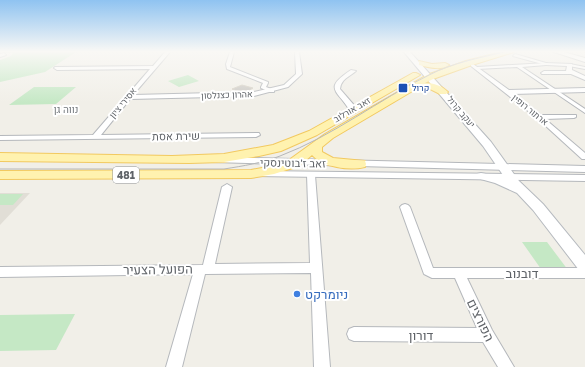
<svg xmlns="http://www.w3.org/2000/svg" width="585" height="367" font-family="'Golos Text',Heebo,sans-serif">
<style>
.education{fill:#e1ded6}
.green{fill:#c5e8c5}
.building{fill:#cccac5;stroke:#d6d1c6}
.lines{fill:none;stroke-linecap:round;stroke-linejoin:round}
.pedestrian-casing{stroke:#b5b8bc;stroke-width:2}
.minor-casing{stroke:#b5b8bc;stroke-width:2}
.tertiary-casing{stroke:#b5b8bc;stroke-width:2}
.secondary-casing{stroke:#b6babf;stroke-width:2}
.primary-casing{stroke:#f2c960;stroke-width:2}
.pedestrian{fill:#fff;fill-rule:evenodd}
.minor{fill:#fff;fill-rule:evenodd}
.tertiary{fill:#fff;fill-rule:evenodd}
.secondary{fill:#fff;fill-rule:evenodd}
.primary{fill:#fff2af;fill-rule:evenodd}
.tram{stroke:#b6b7b8;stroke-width:1}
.transit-dot{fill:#1a4fb4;stroke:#fff;stroke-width:1.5}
.shop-dot{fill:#3f7fe0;stroke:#fff;stroke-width:1.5}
.labels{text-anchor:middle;stroke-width:4;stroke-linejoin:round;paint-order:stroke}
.far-transit-label{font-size:9px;fill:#164399;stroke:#fff;text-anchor:start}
.far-street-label{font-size:9px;fill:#5f6368;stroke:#fff}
.far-neighbourhood-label{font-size:10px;fill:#70757a;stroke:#fff}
.shield{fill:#fff;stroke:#8f9295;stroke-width:1}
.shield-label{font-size:10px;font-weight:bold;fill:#5f6368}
.street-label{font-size:11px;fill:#5f6368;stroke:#fff}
.near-street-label{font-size:13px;fill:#5f6368;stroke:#fff}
.near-shop-label{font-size:13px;fill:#366cbe;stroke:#fff;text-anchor:start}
</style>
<rect width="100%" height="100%" fill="#f1efe8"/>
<path class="education" d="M 0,193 L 30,193 L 0,225 Z"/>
<path class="green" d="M 6,52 L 76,52 L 45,72 L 0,82 L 0,60 L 11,56 L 13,53 L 4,53 Z
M 188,75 L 199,81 L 179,87 L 168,81 Z
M 34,87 L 76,87 L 56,104 L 9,105 Z
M 0,194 L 23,194 L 13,205 L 0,205 Z
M 522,242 L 547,242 L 568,270 L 541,269 Z
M 75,314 L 56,350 L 0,351 L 0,315 Z"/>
<path class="building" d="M 242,85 L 253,88 L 248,91 L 237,91 L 232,89 Z"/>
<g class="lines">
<g class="pedestrian-casing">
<path id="pedestrian" d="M 230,52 L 234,52 L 230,67 L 268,82 L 268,83 L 266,87 L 274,90 L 274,92 L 270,92 L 261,88 L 261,87 L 263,83 L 227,69 L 226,64 Z
M 547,63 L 548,64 L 546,65 L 522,67 L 585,109 L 585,113 L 517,67 L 477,69 L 475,68 L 477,67 Z
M 570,64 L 585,67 L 585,69 L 569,66 L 568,65 Z"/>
</g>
<g class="minor-casing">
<path id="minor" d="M 165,52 L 170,52 L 133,95 L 254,92 L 284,85 L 296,74 L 295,52 L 299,52 L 302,74 L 288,87 L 254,96 L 130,99 L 101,135 L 259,133 L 260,135 L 256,137 L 0,140 L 0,136 L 93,135 L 150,69 L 57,70 L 54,68 L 55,67 L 153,66 Z
M 4,53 L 6,55 L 0,57 L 0,54 Z
M 515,54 L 546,63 L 572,64 L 572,70 L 585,76 L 585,80 L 571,74 L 542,74 L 541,73 L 544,71 L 566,71 L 567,66 L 546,65 L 513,56 Z
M 473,64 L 509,90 L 585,88 L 585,92 L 513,94 L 541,115 L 576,115 L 576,117 L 574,118 L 545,119 L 585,153 L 585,159 L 582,159 L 537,118 L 471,66 L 471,65 Z
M 351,70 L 356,71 C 349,77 341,79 340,89 L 353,104 L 355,110 L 352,112 L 350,111 C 338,90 322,89 351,70 Z
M 311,172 L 315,175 L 330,367 L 314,367 L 311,273 L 205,274 L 182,367 L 166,367 L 193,274 L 0,277 L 0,267 L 203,265 L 222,187 L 227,184 L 232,187 L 215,264 L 310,263 L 307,175 Z
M 405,204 L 408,205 L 410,207 L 433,268 L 585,268 L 585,278 L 467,278 L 492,330 L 514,367 L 498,367 L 483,342 L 354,341 L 349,339 L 347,334 L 349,329 L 354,327 L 477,328 L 455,278 L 432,278 L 424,274 L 400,207 L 402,205 Z"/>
</g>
<g class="tertiary-casing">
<path id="tertiary" d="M 554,52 L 564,52 L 585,58 L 585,62 Z
M 216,157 L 585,166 L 585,172 L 212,162 L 211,160 Z
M 258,171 L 585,175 L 585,181 L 254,176 L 253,174 Z"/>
</g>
<g class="secondary-casing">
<path id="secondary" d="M 404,52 L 410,52 L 491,142 L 519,181 L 543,204 L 585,255 L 585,272 L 579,270 L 533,210 L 517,193 L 495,183 L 477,178 L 475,176 L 477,174 L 481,173 L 505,178 L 483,146 Z"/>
</g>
<g class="primary-casing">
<path id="primary" d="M 502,52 L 514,52 L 472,65 L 433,79 L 425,83 C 434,83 442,86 448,92 L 446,94 L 440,94 L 430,89 L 416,89 L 333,138 L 322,147 L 322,152 L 333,158 L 365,161 L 366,164 L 365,167 C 349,171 323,167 312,155 L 299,166 L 274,174 L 251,178 L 0,179 L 0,171 L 251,170 L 267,167 L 289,160 L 325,134 L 427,75 L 466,61 Z
M 419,61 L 432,64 L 445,63 L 449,65 C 441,71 428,67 419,65 Z
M 413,73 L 416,73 L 420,75 L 317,135 L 281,151 L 259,156 L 224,162 L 189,163 L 0,161 L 0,153 L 172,156 L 224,154 L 273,145 L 309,131 Z"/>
</g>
<use href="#pedestrian" class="pedestrian"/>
<use href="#minor" class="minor"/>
<use href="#tertiary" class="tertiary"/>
<use href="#secondary" class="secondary"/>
<use href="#primary" class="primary"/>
<path class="tram" d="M 0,169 L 224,169 C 243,166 262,163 280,156 C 333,136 378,100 429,75 C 452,63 479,58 504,52"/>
</g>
<linearGradient id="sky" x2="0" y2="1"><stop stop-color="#8fc3f1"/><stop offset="0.5" stop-color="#f9f8f5"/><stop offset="1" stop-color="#f9f8f5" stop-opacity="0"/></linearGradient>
<rect width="585" height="103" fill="url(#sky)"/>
<rect class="transit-dot" x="398" y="83" width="10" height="10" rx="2"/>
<circle class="shop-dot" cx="297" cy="294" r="4"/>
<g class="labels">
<g class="far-transit-label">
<text x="412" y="91">קרול</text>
</g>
<g class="far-street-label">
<text transform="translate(227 95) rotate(-2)" y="3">אהרון כצנלסון</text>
<text transform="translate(123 103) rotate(-50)" y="3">אסירי ציון</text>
<text transform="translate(352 110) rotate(-30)" y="3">זאב אורלוב</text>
<text transform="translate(530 110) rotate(39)" y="3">ארתור רופין</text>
<text transform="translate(461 112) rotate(50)" y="3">יעקב קרול</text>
</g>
<g class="far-neighbourhood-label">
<text x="66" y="113">נווה גן</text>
</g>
<rect class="shield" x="113" y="167" width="26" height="16" rx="3"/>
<g class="shield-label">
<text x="126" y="179">481</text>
</g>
<g class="street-label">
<text transform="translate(176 136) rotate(-1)" y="4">שירת אסת</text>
<text transform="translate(293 163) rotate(1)" y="4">זאב ז'בוטינסקי</text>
</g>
<g class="near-street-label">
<text transform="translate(158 269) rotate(-1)" y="5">הפועל הצעיר</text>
<text x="522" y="278">דובנוב</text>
<text transform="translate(481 320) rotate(64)" y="5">הפורצים</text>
<text x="421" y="340">דורון</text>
</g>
<g class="near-shop-label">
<text x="305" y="299">ניומרקט</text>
</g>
</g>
</svg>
